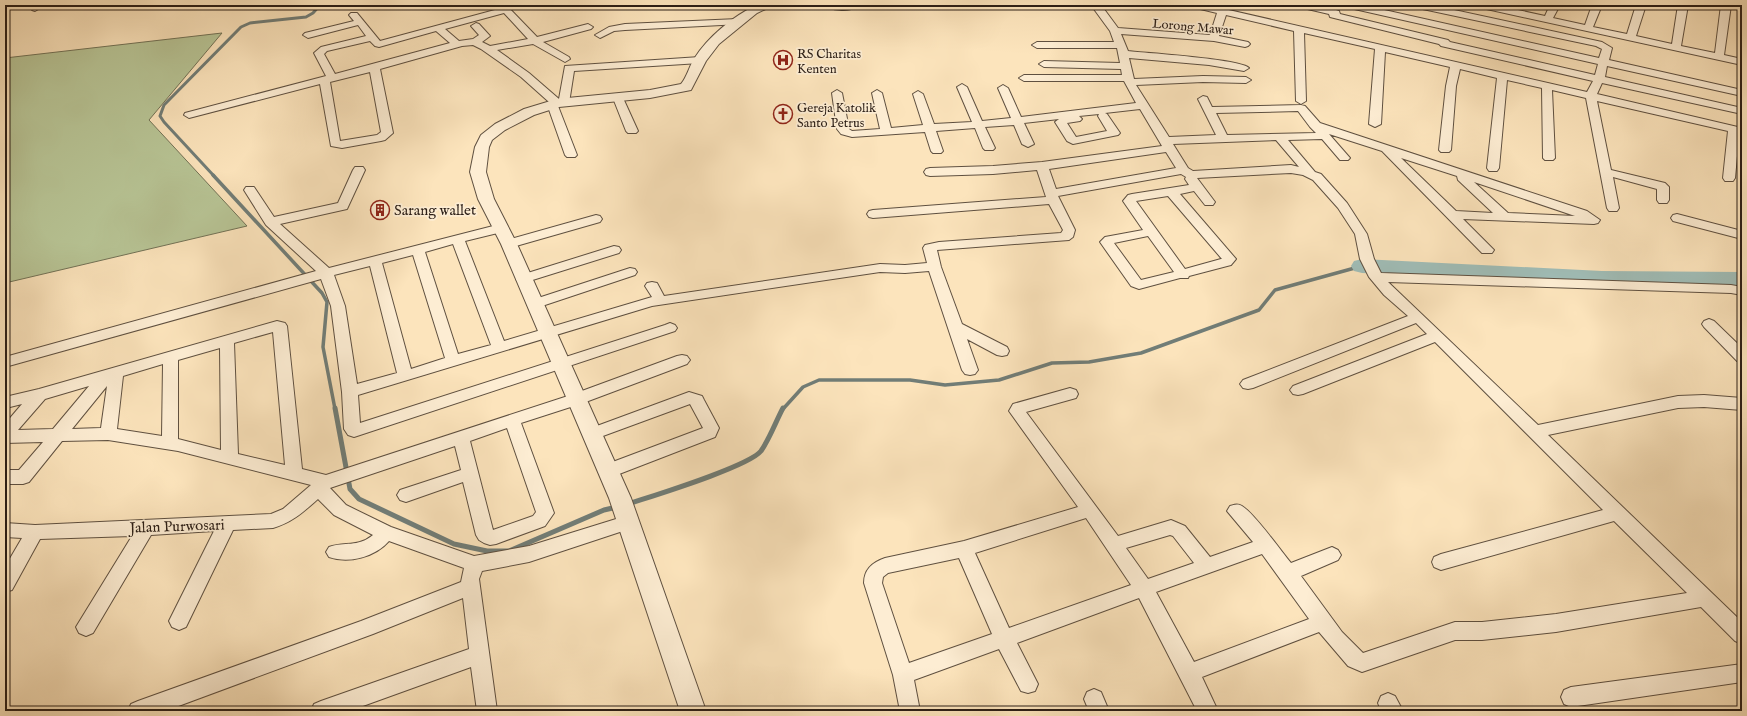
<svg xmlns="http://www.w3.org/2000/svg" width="1747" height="716" font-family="'IM FELL English',serif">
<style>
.green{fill:#b8c596;stroke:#727256}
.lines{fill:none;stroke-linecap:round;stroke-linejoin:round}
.stream-far2{stroke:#717d77;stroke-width:3}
.stream-far1{stroke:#717d77;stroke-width:3.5}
.stream{stroke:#717d77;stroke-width:5}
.river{fill:#a0bdb7;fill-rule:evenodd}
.minor-casing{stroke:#5f5040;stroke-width:2}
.tertiary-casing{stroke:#5f5040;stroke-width:2}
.minor{fill:#fdedd3;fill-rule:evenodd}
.tertiary{fill:#fdedd3;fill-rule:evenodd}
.labels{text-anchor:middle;stroke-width:3.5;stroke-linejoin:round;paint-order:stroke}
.far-street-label{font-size:13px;fill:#2b1e16;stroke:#fdedd3}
.far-poi-label{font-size:13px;fill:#2b1e16;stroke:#fdedd3;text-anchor:start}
.poi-label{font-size:15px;fill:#2b1e16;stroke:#fdedd3;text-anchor:start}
.street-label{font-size:15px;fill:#2b1e16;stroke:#fdedd3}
</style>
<rect width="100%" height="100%" fill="#fce4bc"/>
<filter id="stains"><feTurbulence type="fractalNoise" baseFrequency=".005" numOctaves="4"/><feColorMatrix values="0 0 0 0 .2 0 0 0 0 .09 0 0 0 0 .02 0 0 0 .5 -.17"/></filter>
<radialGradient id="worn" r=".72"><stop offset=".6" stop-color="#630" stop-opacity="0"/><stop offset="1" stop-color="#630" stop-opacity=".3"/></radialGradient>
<path class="green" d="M 222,33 L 149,120 L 247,226 L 5,283 L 5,58 Z"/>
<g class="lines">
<path class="stream-far2" d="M 214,176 L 164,122 L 160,116 L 164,105 L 241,27 L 250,23 L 306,17 L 313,13 L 320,5"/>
<path class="stream-far1" d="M 213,175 L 322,293 L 327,302 L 323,347 L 335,409
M 783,409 L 803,387 L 819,380 L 910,380 L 945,385 L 999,380 L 1052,363 L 1089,362 L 1141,353 L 1259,310 L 1275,290 L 1362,266"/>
<path class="stream" d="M 335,408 L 350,489 L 359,499 L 454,544 L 487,551 L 509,551 L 604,510 L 617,507
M 628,504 C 652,496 748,467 761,451 C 770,438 776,421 783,408"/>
<path class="river" d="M 1362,259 L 1602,271 L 1742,272 L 1742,286 L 1602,285 L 1362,273 L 1354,271 L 1351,266 L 1354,261 Z"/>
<g class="minor-casing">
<path id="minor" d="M 30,5 L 40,5 L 40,8 L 35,11 L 32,10 Z
M 254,5 L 269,5 L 264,8 L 256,7 Z
M 825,5 L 852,5 L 854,7 C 849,12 830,10 825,5 Z
M 1091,5 L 1101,5 L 1118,28 L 1210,35 L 1217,13 L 1192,7 L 1190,5 L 1207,5 L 1587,92 L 1593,81 L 1441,46 L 1439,44 L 1330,17 L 1329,14 L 1299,7 L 1297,5 L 1314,5 L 1336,10 L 1339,11 L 1340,14 L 1448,40 L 1450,42 L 1595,75 L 1598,64 L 1350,8 L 1345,5 L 1362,5 L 1599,58 L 1602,49 L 1596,46 L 1418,8 L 1413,5 L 1431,5 L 1602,42 L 1612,48 L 1609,60 L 1742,90 L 1742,96 L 1607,66 L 1605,77 L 1742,108 L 1742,114 L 1602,83 L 1597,94 L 1742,128 L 1742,134 L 1739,134 L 1735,178 L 1733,181 L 1725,181 L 1723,178 L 1728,131 L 1597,101 L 1611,170 L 1665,183 L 1669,187 L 1669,200 L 1667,203 L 1659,203 L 1657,200 L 1657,189 L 1613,177 L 1619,208 L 1617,211 L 1609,211 L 1607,208 L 1586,98 L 1552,90 L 1555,158 L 1553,160 L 1545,160 L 1543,158 L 1542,88 L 1507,80 L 1499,168 L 1497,171 L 1489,171 L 1487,168 L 1497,78 L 1460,69 L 1456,86 L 1451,150 L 1449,152 L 1441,152 L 1439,150 L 1446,86 L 1450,67 L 1385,52 L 1381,124 L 1375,127 L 1369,124 L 1375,49 L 1304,33 L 1306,101 L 1301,104 L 1296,101 L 1294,31 L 1226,15 L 1219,36 L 1248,42 L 1250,44 L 1248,46 L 1245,47 L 1214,41 L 1121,34 L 1128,51 C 1145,53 1241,59 1249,68 L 1244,71 L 1209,65 L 1129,58 L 1134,79 L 1203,76 L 1246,77 L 1251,80 L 1246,83 L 1203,82 L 1136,85 L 1169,137 L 1216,135 L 1198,99 L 1203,96 L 1207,97 L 1212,107 L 1301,105 L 1305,106 L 1320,123 L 1587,211 L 1600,220 L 1598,223 L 1594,224 L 1463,219 L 1494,250 L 1492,253 L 1482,253 L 1382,151 L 1329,134 L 1350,158 L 1348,160 L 1340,160 L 1322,139 L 1288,140 L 1315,172 L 1321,174 L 1347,203 L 1367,234 L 1374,259 L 1381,273 L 1731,285 L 1742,287 L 1742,295 L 1731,293 L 1388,282 L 1538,425 L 1678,396 L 1704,395 L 1742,398 L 1742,410 L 1704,407 L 1678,408 L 1548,435 L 1742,622 L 1742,644 L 1735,641 L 1701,607 L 1556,632 L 1482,640 L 1455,640 L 1362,672 L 1348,666 L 1319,632 L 1202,677 L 1218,711 L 1197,711 L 1139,598 L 1017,643 L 1038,684 L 1035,691 L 1028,693 L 1021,691 L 999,649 L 914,680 L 920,711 L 900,711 L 893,675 L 864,583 C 864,569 873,562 885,558 L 964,541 L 1078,507 L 1009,411 L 1013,404 L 1070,388 L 1076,390 L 1078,394 L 1076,398 L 1026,412 L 1118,536 L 1171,520 L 1185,526 L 1210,557 L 1253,542 L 1227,511 L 1230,506 C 1234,505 1237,503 1242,506 C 1255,514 1280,550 1291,563 L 1332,547 L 1338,550 L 1341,555 L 1338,560 L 1301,576 L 1342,632 L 1363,653 L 1455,622 L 1482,622 L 1556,614 L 1687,593 L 1614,521 L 1441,570 L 1434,567 L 1432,562 L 1434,557 L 1441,554 L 1603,510 L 1435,342 L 1303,394 L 1298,395 L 1293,394 L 1290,390 L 1293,386 L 1427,334 L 1416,323 L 1253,388 L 1248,389 L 1243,388 L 1240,384 L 1243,380 L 1408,316 L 1384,295 L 1369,277 L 1360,259 L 1355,234 L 1338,208 L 1313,180 L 1303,175 L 1291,173 L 1197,178 L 1215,202 L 1213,205 L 1205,205 L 1194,191 L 1180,194 L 1236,259 L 1231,265 L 1189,276 L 1188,278 L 1180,278 L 1139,289 L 1131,286 L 1100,242 L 1105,237 L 1143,230 L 1123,201 L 1128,195 L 1132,194 L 1189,185 L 1185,179 L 1186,177 L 1181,174 L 1058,196 L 1075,230 L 1073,237 L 1069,240 L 937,250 L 941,267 L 962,324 L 1007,347 L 1009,351 L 1007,355 L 1002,356 L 997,355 L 967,339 L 978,370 L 975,374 L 970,375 L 965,374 L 962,370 L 929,271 L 905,273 L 880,272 L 652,306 L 358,395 L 360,423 L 665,325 L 670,323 L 675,325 L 677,328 L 675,331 L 354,437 L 348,435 L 344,429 L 342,392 L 331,306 L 321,279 L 5,367 L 5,357 L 316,271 L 266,225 L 244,190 L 246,187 L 254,187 L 274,217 L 338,203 L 353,170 L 355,167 L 363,167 L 365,170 L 347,209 L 280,224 L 329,268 L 501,224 L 506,225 L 507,228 L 506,231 L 465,241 L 504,341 L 652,297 L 645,286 L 647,283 L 652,282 L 657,283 L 664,296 L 880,264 L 905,265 L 927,263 L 923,248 L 925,245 L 939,242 L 1061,233 L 1063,230 L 1049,204 L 873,218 L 869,217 L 867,214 L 869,211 L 873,210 L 1046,197 L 1037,170 L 993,174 L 930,176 L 926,175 L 924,172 L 926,169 L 930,168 L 993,166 L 1042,162 L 1162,146 L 1140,109 L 1105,113 L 1107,114 L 1120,133 L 1118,135 L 1073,144 L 1067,141 L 1055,122 L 1059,119 L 1024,123 L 1034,144 L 1028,147 L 1022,144 L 1014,125 L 985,127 L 995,148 L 993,150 L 985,150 L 983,148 L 975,128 L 936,131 L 943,151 L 941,153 L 933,153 L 931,151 L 925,132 L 852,137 L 841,134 L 837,129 L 832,93 L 837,90 L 842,93 L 849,129 L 852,131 L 880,129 L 872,93 L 877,90 L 882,93 L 891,128 L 923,125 L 913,94 L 918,91 L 923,94 L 934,124 L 972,122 L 957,87 L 962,84 L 967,87 L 982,121 L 1011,118 L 998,88 L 1003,85 L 1008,88 L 1021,117 L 1136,103 L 1124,81 L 1024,81 L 1019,78 L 1024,75 L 1122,75 L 1121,69 L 1044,67 L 1039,64 L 1044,61 L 1120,63 L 1117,48 L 1037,48 L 1032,45 L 1037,42 L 1114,42 L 1110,31 ZM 1298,111 L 1310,127 L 1316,133 L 1227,135 L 1216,113 ZM 1099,114 L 1098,116 L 1107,131 L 1076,137 L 1067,123 L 1080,121 L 1082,119 L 1079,116 ZM 1276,140 L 1299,167 L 1291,165 L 1193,171 L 1188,168 L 1173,144 ZM 1166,152 L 1176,168 L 1056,189 L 1049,169 ZM 1401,158 L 1457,176 L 1458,180 L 1493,213 L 1456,211 ZM 1474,182 L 1575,216 L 1508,213 ZM 1168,196 L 1222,259 L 1221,259 L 1185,269 L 1136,201 ZM 1148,236 L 1174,272 L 1141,280 L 1114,243 ZM 453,244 L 491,345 L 458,354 L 425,252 ZM 413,255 L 445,358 L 411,369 L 382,263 ZM 370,266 L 397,373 L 357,384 L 345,306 L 334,275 ZM 1086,518 L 1131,585 L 1009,628 L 975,553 ZM 1170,535 L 1173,536 L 1194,563 L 1148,579 L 1126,548 ZM 1262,554 L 1309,619 L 1194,662 L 1156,592 ZM 959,558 L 992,634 L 909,663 L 882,583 L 883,577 L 888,573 Z
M 1477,5 L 1495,5 L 1545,16 L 1550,5 L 1560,5 L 1553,18 L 1585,25 L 1592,5 L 1602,5 L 1593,27 L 1627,34 L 1636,5 L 1646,5 L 1636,36 L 1672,44 L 1678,5 L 1688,5 L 1681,46 L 1715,53 L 1721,5 L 1731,5 L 1724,55 L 1742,59 L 1742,65 L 1482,8 Z
M 506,7 L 509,8 L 537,37 L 588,24 L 593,27 L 591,29 L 543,42 L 569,57 L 570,59 L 565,62 L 533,44 L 497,50 L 529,73 L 559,99 L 565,66 L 700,57 L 705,60 L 700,63 L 574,71 L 569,103 L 568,105 L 558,106 L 577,155 L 575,157 L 567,157 L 565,155 L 547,104 L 549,102 L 521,77 L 481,49 L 473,45 L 462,46 L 380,69 L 393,133 L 385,140 L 381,141 L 342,148 L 331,146 L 320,84 L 189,118 L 184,115 L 185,113 L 326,76 L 314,53 L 321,47 L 366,36 L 358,25 L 308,38 L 303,35 L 305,33 L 354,21 L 349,15 L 351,13 L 357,13 L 380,41 ZM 504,13 L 528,39 L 490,46 L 482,42 L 490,36 L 479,24 L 476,23 L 471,26 L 479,35 L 473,39 L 459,41 L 445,29 ZM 436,31 L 450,43 L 335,74 L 324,54 L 327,51 L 370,41 L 375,46 L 379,47 ZM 370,72 L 381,132 L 377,135 L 340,141 L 330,82 Z
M 738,19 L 741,20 L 743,22 L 741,24 L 625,30 L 614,31 L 600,38 L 595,35 L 609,27 L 625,24 Z
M 618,95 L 623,98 L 638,131 L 636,133 L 628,133 L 626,131 L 613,98 Z
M 1677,214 L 1742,231 L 1742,239 L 1673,221 L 1671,218 L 1673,215 Z
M 596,215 L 600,216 L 602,219 L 600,222 L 509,248 L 504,247 L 502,244 L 504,241 Z
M 614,246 L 619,247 L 621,250 L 619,253 L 523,283 L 518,282 L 516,279 L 518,276 Z
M 630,268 L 635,269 L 637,272 L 635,275 L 539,307 L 534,309 L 529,307 L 527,304 L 529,301 Z
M 1709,319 L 1714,321 L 1742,348 L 1742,362 L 1737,361 L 1704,327 L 1702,324 L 1704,321 Z
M 277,321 L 285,323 L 287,326 L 302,469 L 326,475 L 571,395 L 677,356 L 682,355 L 687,356 L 690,360 L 687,364 L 583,403 L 521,423 L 554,513 L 545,526 L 496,544 L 490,545 L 484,543 L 479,540 L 476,535 L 463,482 L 406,502 L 400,500 L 397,495 L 400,490 L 461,470 L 455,446 L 330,488 L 346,505 L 391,527 L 474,556 L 529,546 L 629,515 L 635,517 L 638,522 L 635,527 L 529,562 L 482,571 L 479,579 L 497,711 L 477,711 L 471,667 L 349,711 L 311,711 L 314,704 L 321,701 L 469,649 L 463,598 L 373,634 L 165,711 L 128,711 L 131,704 L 138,701 L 361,621 L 461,582 L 464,568 L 389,541 C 375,557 349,564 329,557 L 326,552 L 329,547 C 345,541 357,548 373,535 L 334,515 L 318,499 C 303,512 293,522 273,528 L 233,530 L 186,627 L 179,630 L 172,627 L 169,621 L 214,531 L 151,535 L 93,633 L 86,636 L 79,633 L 76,627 L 132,536 L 40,539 L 12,590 L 5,592 L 5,567 L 22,538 L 5,537 L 5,523 L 35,525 L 271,514 L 283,509 L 311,485 L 178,451 L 108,440 L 62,441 L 29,482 L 23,484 L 5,484 L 5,470 L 19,470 L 43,442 L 5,443 L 5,424 L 22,404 L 10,407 L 5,405 L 5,397 L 39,389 ZM 273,332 L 285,465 L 238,454 L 234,343 ZM 220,348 L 221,450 L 178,439 L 178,360 ZM 163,364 L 162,436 L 117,429 L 123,376 ZM 89,386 L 53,429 L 18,430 L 45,399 ZM 107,386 L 101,428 L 72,429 ZM 507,428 L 536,512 L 533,516 L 493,530 L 470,441 Z
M 689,392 L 702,396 L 704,400 L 719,428 L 715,437 L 614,476 L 608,477 L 602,476 L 600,471 L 602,466 L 703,428 L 690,404 L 592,440 L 586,438 L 584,434 L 586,430 Z
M 1742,664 L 1742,682 L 1571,707 L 1564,704 L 1561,697 L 1564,690 L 1571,687 Z
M 1094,689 L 1101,692 L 1109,711 L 1089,711 L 1084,699 L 1087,692 Z
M 1388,693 L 1395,696 L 1403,711 L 1381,711 L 1378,703 L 1381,696 Z"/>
</g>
<g class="tertiary-casing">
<path id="tertiary" d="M 757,5 L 772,5 L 770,7 L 757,13 L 719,44 L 706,61 L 691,90 L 650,98 L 559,107 L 534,115 L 505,130 L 492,140 L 489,147 L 486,172 L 494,199 L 517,244 L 631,498 L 706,711 L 680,711 L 609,498 L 501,244 L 478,199 L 470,172 L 475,147 L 481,135 L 495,124 L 524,109 L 557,99 L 650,90 L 681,84 C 687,77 689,67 694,59 C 708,37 733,16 757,5 Z"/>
</g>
<use href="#minor" class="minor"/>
<use href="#tertiary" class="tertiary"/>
</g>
<defs>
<g id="hospital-ring" transform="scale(1)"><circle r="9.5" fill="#fdedd3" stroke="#8f2418" stroke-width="1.5"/><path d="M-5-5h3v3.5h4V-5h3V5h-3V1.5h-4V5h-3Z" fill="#8f2418"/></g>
<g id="church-ring" transform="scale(1)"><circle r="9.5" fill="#fdedd3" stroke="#8f2418" stroke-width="1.5"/><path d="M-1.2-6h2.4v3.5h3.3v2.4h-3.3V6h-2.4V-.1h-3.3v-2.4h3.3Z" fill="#8f2418"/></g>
<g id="building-ring" transform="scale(1)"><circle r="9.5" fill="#fdedd3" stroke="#8f2418" stroke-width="1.5"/><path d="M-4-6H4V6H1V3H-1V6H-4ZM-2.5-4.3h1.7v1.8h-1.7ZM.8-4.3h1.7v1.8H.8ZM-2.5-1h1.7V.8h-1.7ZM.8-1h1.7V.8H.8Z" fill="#8f2418"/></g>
</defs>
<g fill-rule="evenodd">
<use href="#hospital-ring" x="783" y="60"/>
<use href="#church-ring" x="783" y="114"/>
<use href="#building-ring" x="380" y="210"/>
</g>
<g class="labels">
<g class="far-street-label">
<text transform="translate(1193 26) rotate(5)" y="5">Lorong Mawar</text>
</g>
<g class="far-poi-label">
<text x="797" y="58">RS Charitas<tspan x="797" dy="15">Kenten</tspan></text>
<text x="797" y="112">Gereja Katolik<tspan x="797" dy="15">Santo Petrus</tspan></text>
</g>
<g class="poi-label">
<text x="394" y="215">Sarang wallet</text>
</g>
<g class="street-label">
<text transform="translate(177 526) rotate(-2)" y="5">Jalan Purwosari</text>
</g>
</g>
<rect width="1747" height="716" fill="none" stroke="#fce4bc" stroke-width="20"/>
<rect x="6" y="6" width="1735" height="704" fill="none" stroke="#2b1e16" stroke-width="2"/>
<rect x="10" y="10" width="1727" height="696" fill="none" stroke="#2b1e16"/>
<rect width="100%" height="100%" filter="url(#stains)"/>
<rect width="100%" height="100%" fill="url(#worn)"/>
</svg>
